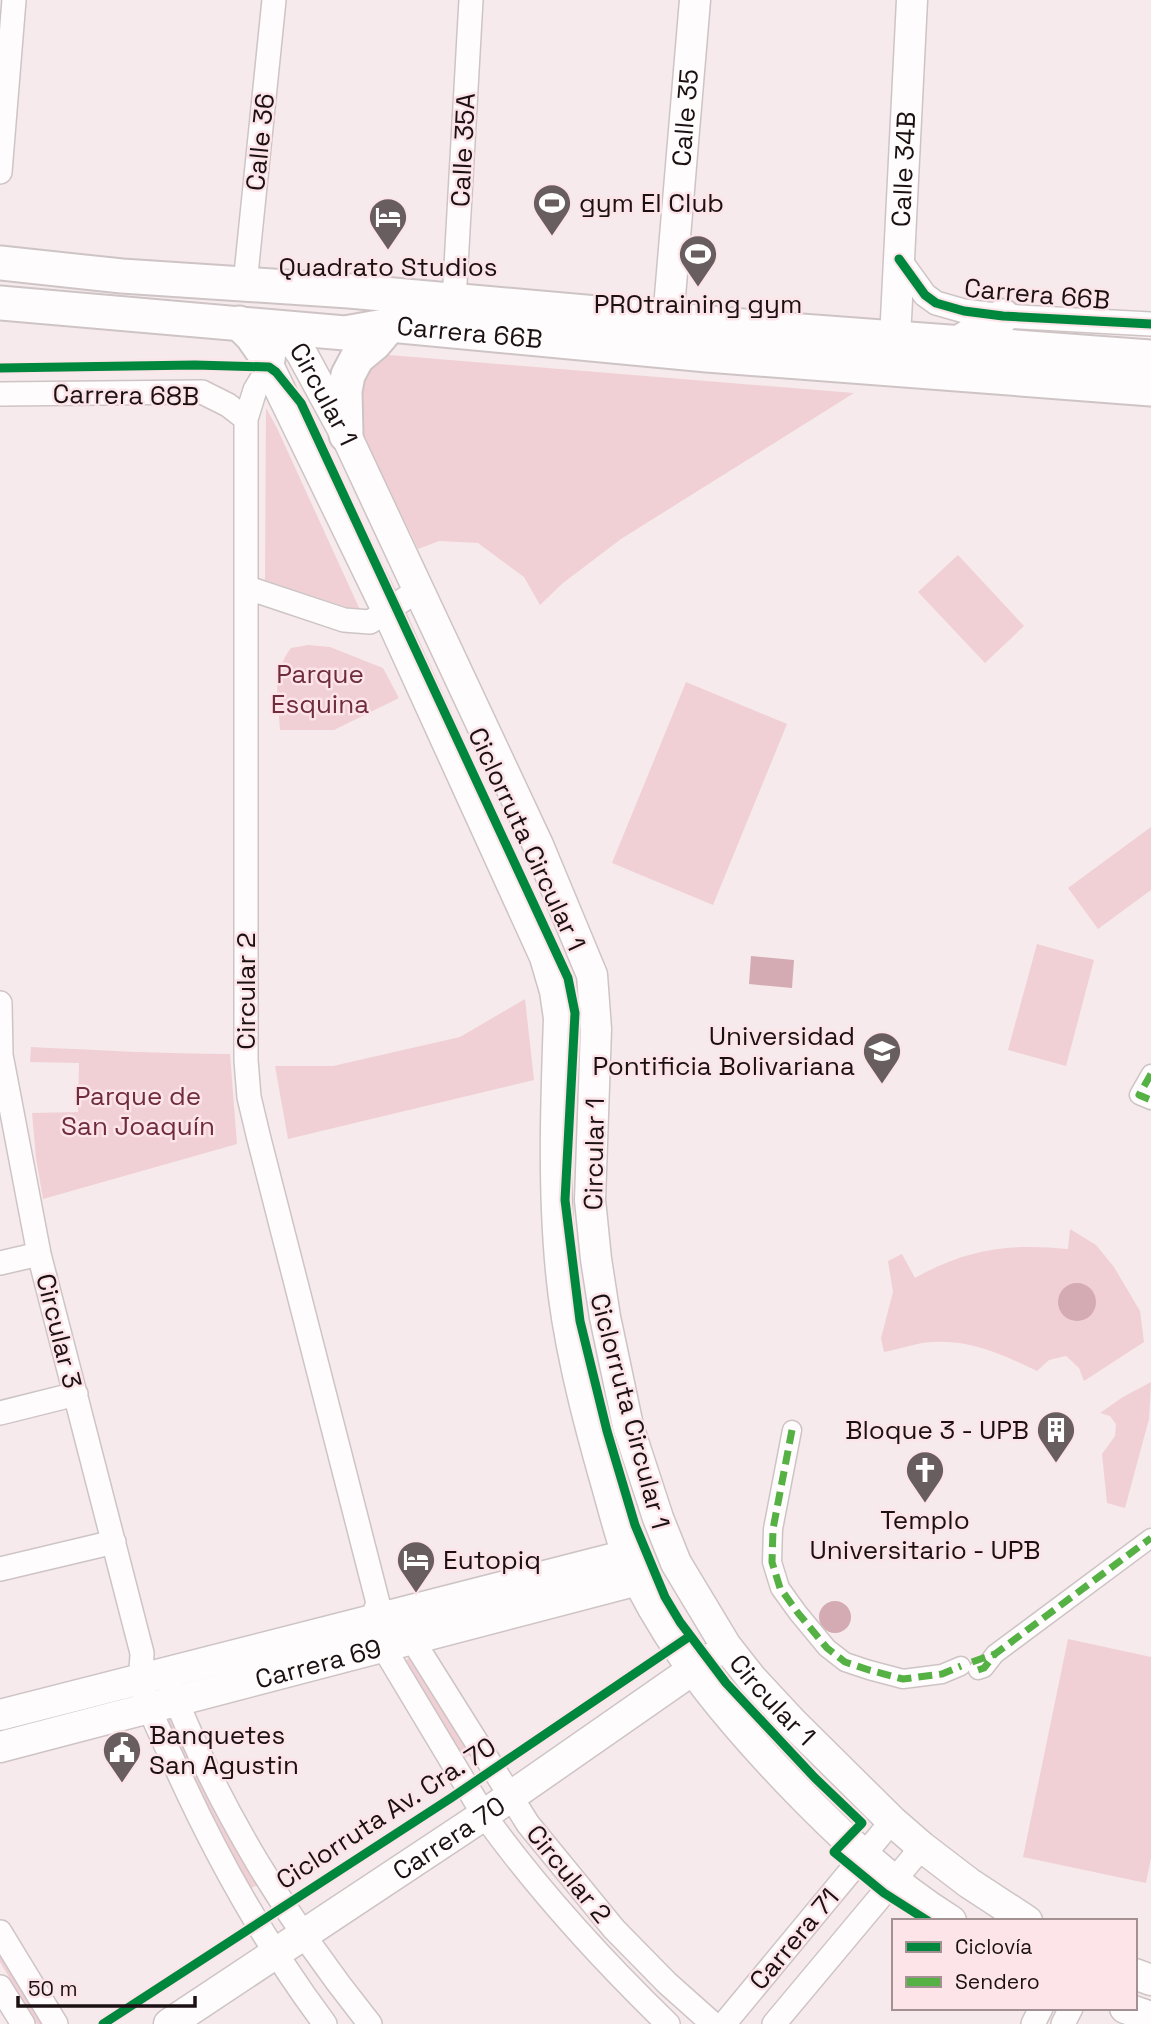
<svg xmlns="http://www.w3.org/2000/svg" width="1151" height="2024" font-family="'Space Grotesk',sans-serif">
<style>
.green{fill:#f0d0d5}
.water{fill:#d4abb2}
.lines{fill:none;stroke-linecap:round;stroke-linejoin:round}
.pedestrian-casing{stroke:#cec4c5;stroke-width:21}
.minor-casing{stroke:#cec4c5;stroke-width:26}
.tertiary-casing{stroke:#cec4c5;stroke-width:33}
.secondary-casing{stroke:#cec4c5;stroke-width:37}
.pedestrian{stroke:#fefcfc;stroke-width:18}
.minor{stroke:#fefcfc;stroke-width:23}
.tertiary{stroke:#fefcfc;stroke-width:30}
.secondary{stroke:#fefcfc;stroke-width:33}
.quiet{stroke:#55b144;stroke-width:7;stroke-dasharray:14 7;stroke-linecap:butt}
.cycleway-casing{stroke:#fce4e8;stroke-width:13}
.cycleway{stroke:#00873e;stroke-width:9}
.labels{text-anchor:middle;stroke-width:5;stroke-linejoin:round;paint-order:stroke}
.street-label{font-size:26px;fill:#1b1113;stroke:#fce4e8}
.poi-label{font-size:26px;fill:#1b1113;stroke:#fce4e8;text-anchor:start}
.park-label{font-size:26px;fill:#6f2c3c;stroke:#fce4e8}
</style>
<rect width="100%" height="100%" fill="#f6eaec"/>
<path class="green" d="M 389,355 L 854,393 L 621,539 L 563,583 L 540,605 L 524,577 L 478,543 L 439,541 L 418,549 L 359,427 L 360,378 L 375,359 Z
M 266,408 L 277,428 L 361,612 L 265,580 Z
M 958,555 L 1024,626 L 985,663 L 918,592 Z
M 308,645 L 330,647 L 383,668 L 399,698 L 334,730 L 280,730 C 278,699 271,674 291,648 Z
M 686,682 L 787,724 L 713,905 L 612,863 Z
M 1151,827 L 1151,890 L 1098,929 L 1068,888 Z
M 1037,944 L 1094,960 L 1066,1066 L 1008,1050 Z
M 525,999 L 534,1080 L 288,1139 L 275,1066 L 333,1066 L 460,1037 Z
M 31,1047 C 97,1050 163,1054 230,1054 L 237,1144 L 43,1199 L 36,1158 L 32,1113 L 78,1112 L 79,1063 L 30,1062 Z
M 1070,1229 L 1096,1245 L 1114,1267 L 1140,1311 L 1144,1342 L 1084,1381 L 1079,1368 L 1066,1356 L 1049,1360 L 1037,1371 C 1004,1355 970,1339 932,1342 C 916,1343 900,1349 884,1352 L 881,1338 L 893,1292 L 888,1261 L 902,1254 L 915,1278 C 966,1249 1009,1243 1068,1249 Z
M 1151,1382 L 1149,1419 L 1125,1508 L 1107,1503 L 1102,1454 L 1115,1436 L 1116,1424 L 1110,1416 L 1100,1413 L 1123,1397 Z
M 1068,1639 L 1151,1657 L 1151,1858 L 1146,1883 L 1023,1857 Z
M 414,1655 L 471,1754 L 458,1762 L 401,1663 Z
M 173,1715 L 260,1884 L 249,1889 L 162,1721 Z
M 0,1939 L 49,2024 L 37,2024 L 0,1962 Z"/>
<path class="water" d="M 751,956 L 794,960 L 792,988 L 749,984 Z
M1058 1302a19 19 0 1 1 38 0a19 19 0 1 1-38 0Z
M819 1617a16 16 0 1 1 32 0a16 16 0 1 1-32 0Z"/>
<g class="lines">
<g class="pedestrian-casing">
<path id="pedestrian" d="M 1151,1074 L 1139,1095 L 1151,1100
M 792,1430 L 773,1529 L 772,1562 L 780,1588 L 798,1613 L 827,1648 L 845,1662 L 869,1670 L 903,1679 L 942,1674 L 961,1666
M 978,1670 L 984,1668 L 995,1654 L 1151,1538"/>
</g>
<g class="minor-casing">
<path id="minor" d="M 0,172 L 14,0
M 899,259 L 925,295 L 936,303 L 964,311 L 1003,316 L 1151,324
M 245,284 L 274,0
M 454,301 L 471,0
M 269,367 L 255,390 L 246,419 L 246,1060 L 249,1097 L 259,1139 L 378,1603 L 372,1619 L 382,1645 L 484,1815 C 538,1890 602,1960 668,2024
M 0,394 L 202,392 L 228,405 L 246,419
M 248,588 L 344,620 L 370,622 L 418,590
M 0,1003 L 1,1055 L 39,1254 L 142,1653 C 142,1662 140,1672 141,1680 C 147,1709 163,1738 175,1765 C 216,1856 265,1944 325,2024
M 0,1263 L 39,1254
M 0,1413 L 76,1394
M 0,1569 L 114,1542
M 405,1628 L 528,1824 L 614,1929 L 667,1983 L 713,2024
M 171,1687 C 217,1806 290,1925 370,2024
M 0,1932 L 56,2024
M 0,1987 L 23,2024
M 724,2024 L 892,1821
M 774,2024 L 922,1847
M 1033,2024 L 1041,2008
M 1063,2024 L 1071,2008"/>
</g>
<g class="tertiary-casing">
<g id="tertiary">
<path id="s1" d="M 668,320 L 695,0"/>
<path id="s2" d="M 895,339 L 912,0"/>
<path d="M 0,1715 L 627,1555"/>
<path id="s3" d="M 0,1747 L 638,1580"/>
<path id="s4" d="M 951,1921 C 889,1882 837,1832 787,1780 C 730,1720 677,1657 639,1582 C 622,1548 614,1509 603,1472 C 585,1408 567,1337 561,1271 C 553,1187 556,1102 559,1018 L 555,991 L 545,957 L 387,610 L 269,367 C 267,353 276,340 285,329 L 302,354 L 346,435 L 538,845 L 592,975 L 596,1029 L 590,1200 L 596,1259 L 605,1317 L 628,1426 L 658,1518 L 676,1563 L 726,1646 L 752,1679 L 793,1723 L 892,1821 L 922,1847 L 969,1883 L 1027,1921"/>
<path d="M 1135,1974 L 1151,1980"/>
<path d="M 1125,2008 L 1151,2017"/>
<path id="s5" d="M 169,2024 L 484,1815 L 708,1659"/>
</g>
</g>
<g class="secondary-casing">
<g id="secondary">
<path d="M 0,263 L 122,276 L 349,291 L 801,331 L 1151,357"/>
<path id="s6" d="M 0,303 L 345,333 L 390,325 L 707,355 L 1151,389"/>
<path d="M 239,323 L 252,336 L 268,359"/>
<path d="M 958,343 L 1003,316"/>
<path d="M 346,435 L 345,391 L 348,375 L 357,358 L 375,343 L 390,325"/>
</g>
</g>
<use href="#pedestrian" class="pedestrian"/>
<use href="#minor" class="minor"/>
<use href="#tertiary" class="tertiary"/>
<use href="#secondary" class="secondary"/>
<path class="quiet" d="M 1151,1074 L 1139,1095 L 1151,1100
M 792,1430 L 773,1529 L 772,1562 L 780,1588 L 798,1613 L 827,1648 L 845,1662 L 869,1670 L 903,1679 L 942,1674 L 961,1666
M 972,1662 L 995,1654
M 978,1670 L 984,1668 L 995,1654 L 1151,1538"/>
<g class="cycleway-casing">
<path id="cycleway" d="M 899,259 L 925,295 L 936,303 L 964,311 L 1003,316 L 1151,324
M 0,368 L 195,365 L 269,367 L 276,372 L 301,403 L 568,978 L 575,1013 L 565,1200 L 580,1321 L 607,1431 L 635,1525 L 665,1597 L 680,1622 L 726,1683 L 815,1778 L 862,1823 L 834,1852 L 884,1893 L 928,1921
M 103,2024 L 451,1798 L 690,1636"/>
</g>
<use href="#cycleway" class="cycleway"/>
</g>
<defs>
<g id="stadium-pin" transform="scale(2.0125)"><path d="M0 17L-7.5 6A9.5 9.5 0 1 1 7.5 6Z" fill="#685d5f" stroke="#fce4e8"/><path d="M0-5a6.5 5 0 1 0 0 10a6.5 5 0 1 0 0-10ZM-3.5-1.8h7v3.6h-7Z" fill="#fff"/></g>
<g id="hotel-pin" transform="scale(2.0125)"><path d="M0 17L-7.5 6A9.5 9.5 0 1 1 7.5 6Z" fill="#685d5f" stroke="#fce4e8"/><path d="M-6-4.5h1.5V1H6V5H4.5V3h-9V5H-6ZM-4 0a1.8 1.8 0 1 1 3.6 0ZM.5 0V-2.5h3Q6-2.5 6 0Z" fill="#fff"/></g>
<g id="university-pin" transform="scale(2.0125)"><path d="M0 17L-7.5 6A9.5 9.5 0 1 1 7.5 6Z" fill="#685d5f" stroke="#fce4e8"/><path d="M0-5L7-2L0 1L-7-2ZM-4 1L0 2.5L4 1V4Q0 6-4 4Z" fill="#fff"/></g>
<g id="building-pin" transform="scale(2.0125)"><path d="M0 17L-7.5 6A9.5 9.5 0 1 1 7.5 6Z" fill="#685d5f" stroke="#fce4e8"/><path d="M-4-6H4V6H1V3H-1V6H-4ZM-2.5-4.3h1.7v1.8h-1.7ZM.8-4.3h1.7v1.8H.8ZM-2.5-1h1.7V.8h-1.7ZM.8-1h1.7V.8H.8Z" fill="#fff"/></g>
<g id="church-pin" transform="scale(2.0125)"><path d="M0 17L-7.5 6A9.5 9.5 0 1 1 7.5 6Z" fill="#685d5f" stroke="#fce4e8"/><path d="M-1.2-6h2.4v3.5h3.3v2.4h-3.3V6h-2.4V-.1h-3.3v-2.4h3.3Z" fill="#fff"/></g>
<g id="civic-pin" transform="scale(2.0125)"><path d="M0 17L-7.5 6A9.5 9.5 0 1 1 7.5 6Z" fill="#685d5f" stroke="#fce4e8"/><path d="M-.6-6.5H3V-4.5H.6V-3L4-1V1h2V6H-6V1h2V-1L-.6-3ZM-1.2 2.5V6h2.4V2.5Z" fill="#fff"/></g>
</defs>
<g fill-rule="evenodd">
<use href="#stadium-pin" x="552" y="203"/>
<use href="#hotel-pin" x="388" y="217"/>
<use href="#stadium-pin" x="698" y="254"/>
<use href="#university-pin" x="882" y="1051"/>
<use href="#building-pin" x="1056" y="1430"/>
<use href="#church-pin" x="925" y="1470"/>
<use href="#hotel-pin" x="416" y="1560"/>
<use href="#civic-pin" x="122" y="1750"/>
</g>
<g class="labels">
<g class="street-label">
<text dy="9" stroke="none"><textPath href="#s1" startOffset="203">Calle 35</textPath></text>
<text transform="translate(260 142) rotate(-84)" y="9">Calle 36</text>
<text transform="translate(463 150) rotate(-87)" y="9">Calle 35A</text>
<text dy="9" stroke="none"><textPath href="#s2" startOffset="170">Calle 34B</textPath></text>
<text transform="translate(1037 294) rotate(5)" y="9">Carrera 66B</text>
<text dy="9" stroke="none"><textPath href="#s6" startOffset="472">Carrera 66B</textPath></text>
<text transform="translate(126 395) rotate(1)" y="9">Carrera 68B</text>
<text dy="9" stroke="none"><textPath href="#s4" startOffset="1872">Circular 1</textPath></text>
<text transform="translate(527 839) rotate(65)" y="9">Ciclorruta Circular 1</text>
<text transform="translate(246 991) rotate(-90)" y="9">Circular 2</text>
<text transform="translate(594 1154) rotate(-89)" y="9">Circular 1</text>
<text transform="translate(59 1331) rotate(76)" y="9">Circular 3</text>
<text transform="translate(630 1411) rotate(75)" y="9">Ciclorruta Circular 1</text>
<text dy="9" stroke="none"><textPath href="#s3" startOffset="329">Carrera 69</textPath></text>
<text dy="9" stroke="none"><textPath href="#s4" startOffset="3280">Circular 1</textPath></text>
<text transform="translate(386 1813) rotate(-33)" y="9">Ciclorruta Av. Cra. 70</text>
<text dy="9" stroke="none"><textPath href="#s5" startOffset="336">Carrera 70</textPath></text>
<text transform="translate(569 1874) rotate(51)" y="9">Circular 2</text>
<text transform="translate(794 1939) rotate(-50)" y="9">Carrera 71</text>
</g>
<g class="poi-label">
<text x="579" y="212">gym El Club</text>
<text x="388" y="276" text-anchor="middle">Quadrato Studios</text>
<text x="698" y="313" text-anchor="middle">PROtraining gym</text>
<text x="855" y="1045" text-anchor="end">Universidad<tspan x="855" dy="30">Pontificia Bolivariana</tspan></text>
<text x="1029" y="1439" text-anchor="end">Bloque 3 - UPB</text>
<text x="925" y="1529" text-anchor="middle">Templo<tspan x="925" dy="30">Universitario - UPB</tspan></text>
<text x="443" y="1569">Eutopiq</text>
<text x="149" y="1744">Banquetes<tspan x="149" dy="30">San Agustin</tspan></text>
</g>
<g class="park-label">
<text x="320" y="683">Parque<tspan x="320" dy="30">Esquina</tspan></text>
<text x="138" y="1105">Parque de<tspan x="138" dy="30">San Joaquín</tspan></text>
</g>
</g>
<rect x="892" y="1919" width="245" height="91" fill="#fce4e8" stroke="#a29093" stroke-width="2"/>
<rect x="906" y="1942" width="35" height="10" fill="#00873e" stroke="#a29093" stroke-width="2"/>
<text x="955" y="1954" font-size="21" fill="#1b1113">Ciclovía</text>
<rect x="906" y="1977" width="35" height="10" fill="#55b144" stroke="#a29093" stroke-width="2"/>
<text x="955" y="1989" font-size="21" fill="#1b1113">Sendero</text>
<path d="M18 1996v10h177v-10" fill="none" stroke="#1b1113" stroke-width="3.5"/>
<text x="28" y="1996" font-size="21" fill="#1b1113" stroke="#fce4e8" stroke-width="5" paint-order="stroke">50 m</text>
</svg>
